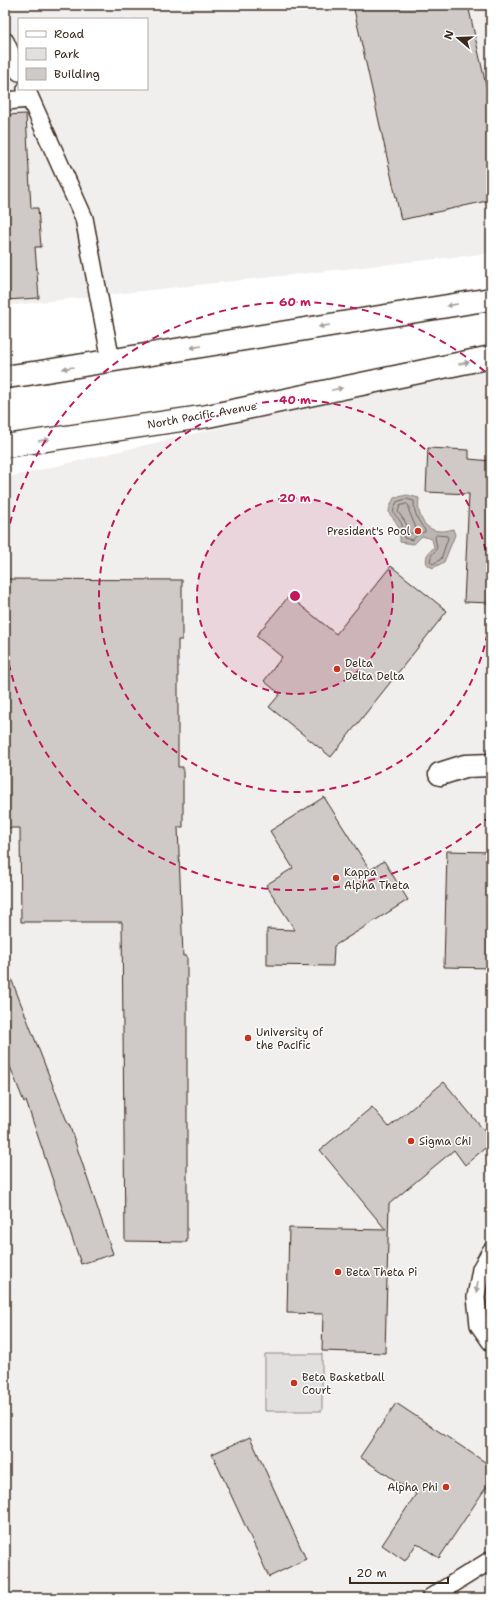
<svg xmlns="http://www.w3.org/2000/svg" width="496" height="1603" font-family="'Shantell Sans',sans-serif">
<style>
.built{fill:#f1efee;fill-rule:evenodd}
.green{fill:#e2e0de;stroke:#8e857e}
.water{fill:#bcb6b3;stroke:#887e77}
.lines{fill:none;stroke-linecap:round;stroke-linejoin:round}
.shore{stroke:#6f625a;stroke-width:1}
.building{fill:#cfcac7;stroke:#3b2a1e}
.lane-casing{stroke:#3b2a1e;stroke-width:20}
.street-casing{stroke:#3b2a1e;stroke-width:25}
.secondary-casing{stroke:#3b2a1e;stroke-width:25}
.lane{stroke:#fff;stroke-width:17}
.street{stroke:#fff;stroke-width:22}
.secondary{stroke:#fff;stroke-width:22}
.oneway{fill:#a79f9a}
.ring{fill:none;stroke:#c2185b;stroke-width:2;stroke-dasharray:7 5}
.poi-dot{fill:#c8321e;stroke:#fff;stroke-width:1.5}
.labels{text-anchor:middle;stroke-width:3;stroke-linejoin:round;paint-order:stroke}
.street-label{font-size:11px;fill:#3b2a1e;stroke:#fff}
.poi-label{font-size:11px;fill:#3b2a1e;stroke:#fff;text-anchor:start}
.centre{fill:#c2185b;stroke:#fff;stroke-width:2}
.ring-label{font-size:12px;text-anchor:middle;font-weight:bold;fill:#c2185b;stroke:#fff;stroke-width:3;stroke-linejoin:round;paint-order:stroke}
</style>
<rect width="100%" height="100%" fill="#fff"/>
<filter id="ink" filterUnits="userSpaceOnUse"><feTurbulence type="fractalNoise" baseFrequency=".025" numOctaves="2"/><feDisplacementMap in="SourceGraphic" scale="8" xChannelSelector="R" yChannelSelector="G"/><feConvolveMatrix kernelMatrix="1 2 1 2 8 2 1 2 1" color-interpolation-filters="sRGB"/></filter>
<g filter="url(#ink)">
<path class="built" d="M 5,5 L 491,5 L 491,253 L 5,306 ZM 19,19 L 147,19 L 147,89 L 19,89 Z
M 491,364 L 491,1598 L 5,1598 L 5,478 Z"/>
<path class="green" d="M 265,1354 L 322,1354 L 322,1411 L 265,1411 Z"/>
<path class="water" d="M 407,495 L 419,498 C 416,521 429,537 453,529 L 455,535 L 444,562 L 433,568 L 426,564 L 427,555 L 434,547 L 432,539 L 422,536 L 414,544 L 400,542 C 400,537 400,531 398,526 C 391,511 384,518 394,498 Z"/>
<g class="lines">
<path class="shore" d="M 407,499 L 414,501 C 414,514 418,521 425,530 L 425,532 L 420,533 L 412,540 L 404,538 C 403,534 403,529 402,525 C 397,513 389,516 397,502 Z
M 407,504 L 409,506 L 409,511 L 416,528 L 411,534 L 408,533 L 406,523 L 398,512 L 400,506 Z
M 437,535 L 447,536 L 448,538 L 441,559 L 433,564 L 430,562 L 431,556 L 437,548 L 435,537 Z"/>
</g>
<path class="building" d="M 353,5 L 468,5 L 491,108 L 491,200 L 401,220 Z
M 26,114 L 31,208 L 38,208 L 41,247 L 35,247 L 39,298 L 5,300 L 5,115 Z
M 428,448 L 469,450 L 469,459 L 491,461 L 491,603 L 464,602 L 469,494 L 426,492 Z
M 391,566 L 447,611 L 331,757 L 269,707 L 280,694 L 264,681 L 282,657 L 256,636 L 289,596 L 336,634 Z
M 5,579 L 182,580 L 182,640 L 178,640 L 178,767 L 183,767 L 183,827 L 178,827 L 183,956 L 187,956 L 187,1242 L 125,1241 L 122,922 L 21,922 L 20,828 L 5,828 Z
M 324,797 L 370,870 L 384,861 L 408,900 L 334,946 L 333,966 L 267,965 L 267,929 L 295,930 L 266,885 L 293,868 L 270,831 Z
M 447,851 L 491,852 L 491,968 L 444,967 Z
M 5,968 L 7,968 L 68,1124 L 69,1124 L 113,1254 L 81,1264 L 26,1101 L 24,1102 L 5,1054 Z
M 444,1082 L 491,1139 L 491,1143 L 465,1165 L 454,1150 L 389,1204 L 385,1353 L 322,1351 L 323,1314 L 287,1313 L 289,1228 L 386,1230 L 320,1150 L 372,1107 L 389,1127 Z
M 396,1403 L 491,1466 L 491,1480 L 439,1558 L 417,1543 L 405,1561 L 382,1545 L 416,1494 L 360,1457 Z
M 250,1437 L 306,1559 L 269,1577 L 212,1454 Z"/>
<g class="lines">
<g class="lane-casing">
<path id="lane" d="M 5,41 L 19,72
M 26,89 L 84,218 L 111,361
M 5,101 L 30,99
M 491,1251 L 481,1269 L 476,1297 L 479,1325 L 491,1342
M 430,1598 L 491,1560"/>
</g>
<g class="street-casing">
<path id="street" d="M 440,774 L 465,766 L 491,765"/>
</g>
<g class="secondary-casing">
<path id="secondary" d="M 5,377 L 34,373 L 491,299
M 5,446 L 208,416 L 491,357"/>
</g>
<use href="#lane" class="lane"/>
<use href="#street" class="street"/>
<use href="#secondary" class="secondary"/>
</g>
<defs><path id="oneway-solid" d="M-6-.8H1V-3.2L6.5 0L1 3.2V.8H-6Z"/></defs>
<g class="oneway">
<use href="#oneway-solid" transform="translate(452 305) rotate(171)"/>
<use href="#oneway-solid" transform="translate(324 326) rotate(171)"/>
<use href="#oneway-solid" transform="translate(196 347) rotate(171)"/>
<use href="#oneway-solid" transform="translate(464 363) rotate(-12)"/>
<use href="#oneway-solid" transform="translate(68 368) rotate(171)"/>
<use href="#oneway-solid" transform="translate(337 389) rotate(-12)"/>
<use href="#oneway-solid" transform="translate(44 440) rotate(-9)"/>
<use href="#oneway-solid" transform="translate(477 1287) rotate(100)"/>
</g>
</g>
<circle cx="295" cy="596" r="98" fill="#c2185b" fill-opacity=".12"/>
<g class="ring">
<circle cx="295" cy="596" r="98"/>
<path d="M491 598A196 196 0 1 1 491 594"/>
<path d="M490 816A294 294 0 0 1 5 645M5 547A294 294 0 0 1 490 376"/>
</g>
<g class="poi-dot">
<circle cx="418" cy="531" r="4"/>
<circle cx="337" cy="669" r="4"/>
<circle cx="336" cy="878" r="4"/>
<circle cx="248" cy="1038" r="4"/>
<circle cx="411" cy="1141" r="4"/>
<circle cx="338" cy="1272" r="4"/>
<circle cx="294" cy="1383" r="4"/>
<circle cx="446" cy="1487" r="4"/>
</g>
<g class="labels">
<g class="street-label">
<text transform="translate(202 415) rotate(-10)" y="4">North Pacific Avenue</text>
</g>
<g class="poi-label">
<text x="410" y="535" text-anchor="end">President's Pool</text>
<text x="345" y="667">Delta<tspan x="345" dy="13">Delta Delta</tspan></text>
<text x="344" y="876">Kappa<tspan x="344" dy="13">Alpha Theta</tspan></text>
<text x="256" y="1036">University of<tspan x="256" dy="13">the Pacific</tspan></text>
<text x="419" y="1145">Sigma Chi</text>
<text x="346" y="1276">Beta Theta Pi</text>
<text x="302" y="1381">Beta Basketball<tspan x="302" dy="13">Court</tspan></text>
<text x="438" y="1491" text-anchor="end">Alpha Phi</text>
</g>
</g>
<circle cx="295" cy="596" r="6" class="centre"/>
<g class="ring-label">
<text x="295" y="306">60 m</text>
<text x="295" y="404">40 m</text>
<text x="295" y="502">20 m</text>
</g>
<rect width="496" height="1603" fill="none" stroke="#fff" stroke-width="20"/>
<rect x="10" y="10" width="476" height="1583" fill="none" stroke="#3b2a1e" stroke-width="1.5" filter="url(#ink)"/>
<rect x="18" y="18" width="130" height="72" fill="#ffffff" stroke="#b1aaa5"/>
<rect x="26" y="31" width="20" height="6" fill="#ffffff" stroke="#b1aaa5"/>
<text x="54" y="38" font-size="12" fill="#3b2a1e">Road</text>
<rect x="26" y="48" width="20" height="12" fill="#e2e0de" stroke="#b1aaa5"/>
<text x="54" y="58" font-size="12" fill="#3b2a1e">Park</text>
<rect x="26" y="68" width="20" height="12" fill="#cfcac7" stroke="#b1aaa5"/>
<text x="54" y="78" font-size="12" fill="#3b2a1e">Building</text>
<g transform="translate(458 38) rotate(289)" stroke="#ffffff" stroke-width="3" paint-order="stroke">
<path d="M0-3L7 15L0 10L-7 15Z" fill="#3b2a1e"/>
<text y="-6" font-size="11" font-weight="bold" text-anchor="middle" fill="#3b2a1e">N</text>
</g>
<path d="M350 1577v6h98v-6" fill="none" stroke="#3b2a1e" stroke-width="2"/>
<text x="356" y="1577" font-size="12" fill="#3b2a1e" stroke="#ffffff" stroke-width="3" paint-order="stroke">20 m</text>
</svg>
